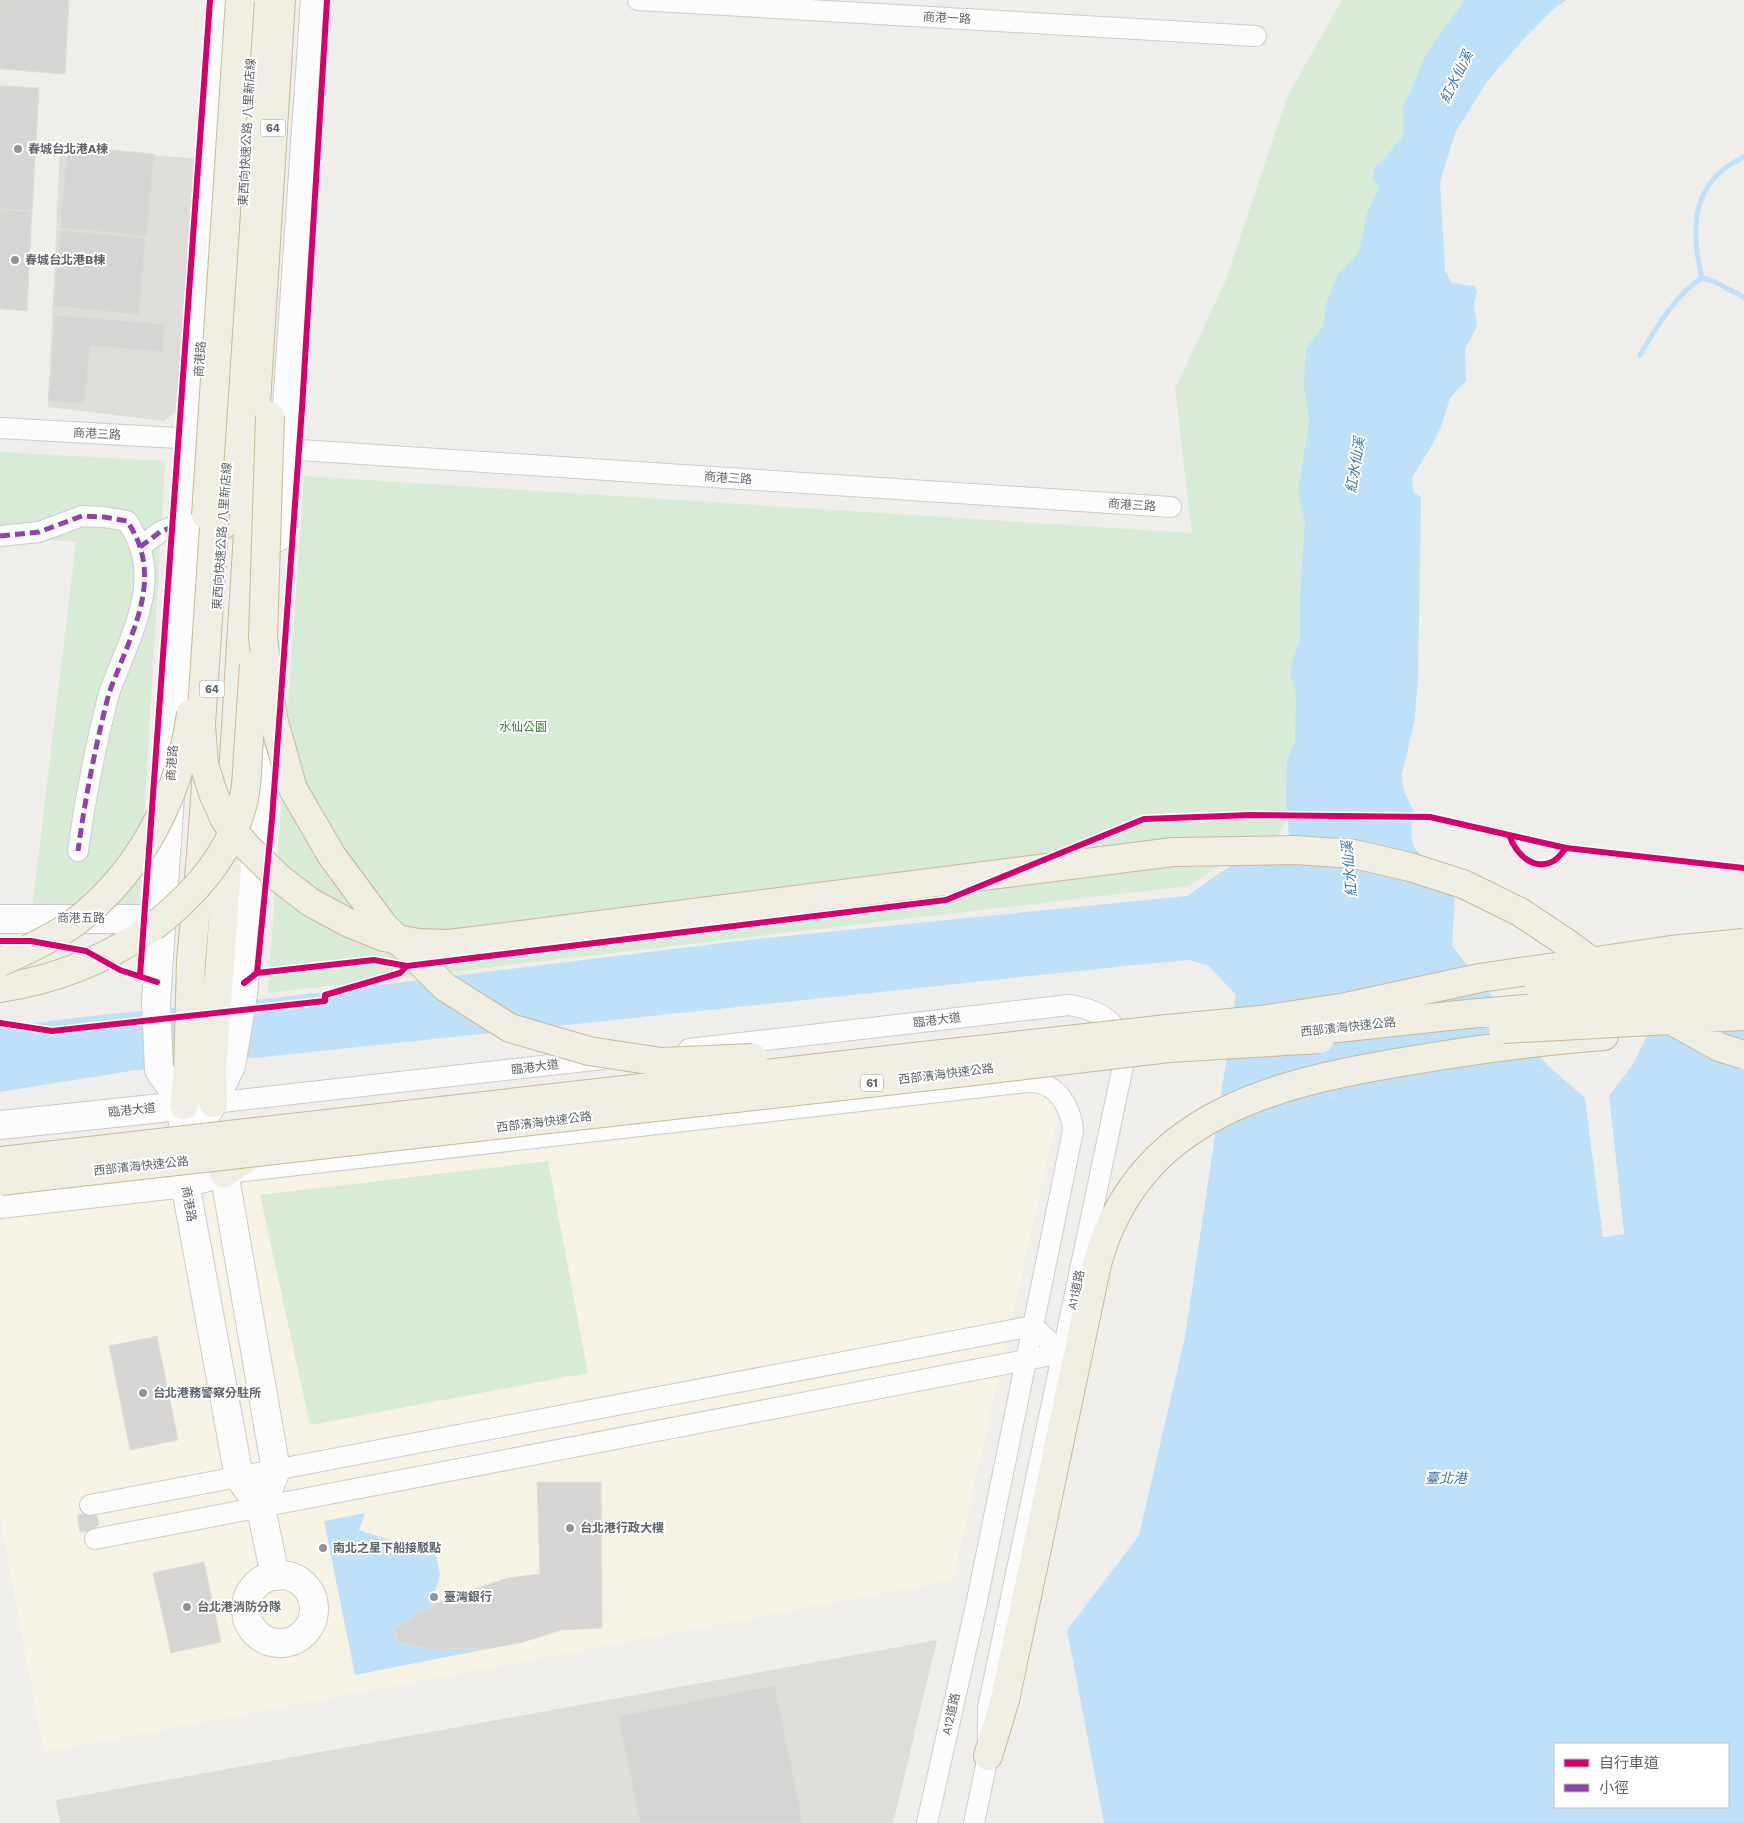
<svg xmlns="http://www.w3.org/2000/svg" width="1744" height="1823" font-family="'Work Sans','Noto Sans TC',sans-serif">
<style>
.commercial{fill:#f7f3e4}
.industrial{fill:#dfddda}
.green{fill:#d8ebd6}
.water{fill:#bfe0f9;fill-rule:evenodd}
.pier{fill:#efeeea}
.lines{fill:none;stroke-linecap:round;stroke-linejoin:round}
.stream{stroke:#bfe0f9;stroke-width:5}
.building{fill:#d6d5d3;stroke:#deddd9}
.street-casing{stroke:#cbcccc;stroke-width:22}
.secondary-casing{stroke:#cacacb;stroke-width:30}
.highway-casing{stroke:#c8b996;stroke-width:30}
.street{stroke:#fdfcfc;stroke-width:20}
.secondary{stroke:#fdfcfc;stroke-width:28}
.highway{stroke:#f0ede3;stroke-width:28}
.highway-bridge-casing{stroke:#c8b996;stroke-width:30;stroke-linecap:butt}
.highway-bridge{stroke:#f0ede3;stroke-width:28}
.quiet{stroke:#8e44ad;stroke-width:5;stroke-dasharray:10 5;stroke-linecap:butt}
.cycleway-casing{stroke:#fff;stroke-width:9}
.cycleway{stroke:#d6006c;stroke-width:6}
.poi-dot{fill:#919496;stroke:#fff;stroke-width:2}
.labels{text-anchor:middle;stroke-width:4;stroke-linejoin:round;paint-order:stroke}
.shield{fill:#fff;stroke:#8f9295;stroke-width:1}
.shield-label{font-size:11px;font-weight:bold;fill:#5f6368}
.street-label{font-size:12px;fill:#5f6368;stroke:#fff}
.poi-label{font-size:12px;font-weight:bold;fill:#5f6368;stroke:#fff;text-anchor:start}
.park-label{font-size:12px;fill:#348238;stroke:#fff}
.water-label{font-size:14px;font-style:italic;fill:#4174aa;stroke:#fff}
</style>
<rect width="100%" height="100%" fill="#efeeea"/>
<path class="commercial" d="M 1063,1090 L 953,1580 L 44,1752 L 0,1517 L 0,1211 Z"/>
<path class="industrial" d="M 60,148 L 202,159 L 179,409 L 164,421 L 48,407 Z
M 937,1640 L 893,1823 L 60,1823 L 56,1800 Z"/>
<path class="green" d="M 1342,0 L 1480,0 L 1293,809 L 1271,848 L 1233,856 L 1189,886 L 268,993 L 304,476 L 1192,533 L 1175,389 L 1225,282 L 1288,95 Z
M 0,452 L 165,461 L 139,904 L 32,909 L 76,542 L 0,536 Z
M 548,1161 L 588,1373 L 310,1425 L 260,1195 Z"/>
<path class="water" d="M 1465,0 L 1566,0 L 1551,11 L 1521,42 L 1486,83 L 1455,133 L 1440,182 L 1445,271 L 1452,283 L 1475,286 L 1477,292 L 1474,304 L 1477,326 L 1465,349 L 1466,381 L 1450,398 L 1441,427 L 1432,445 L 1412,478 L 1413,492 L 1421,497 L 1418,680 L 1414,723 L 1402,775 L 1404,791 L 1415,814 C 1401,851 1428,863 1456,879 L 1452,946 L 1547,1065 L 1585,1098 L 1603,1237 L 1624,1234 L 1609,1096 L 1633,1064 L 1699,935 L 1744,933 L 1744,1823 L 1104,1823 L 1067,1630 L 1139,1535 L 1185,1337 L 1236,995 L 1209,966 L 1190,960 L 1145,964 L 130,1071 L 0,1092 L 0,1027 L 100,1015 L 274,998 L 747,940 L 1187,896 L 1233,864 L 1289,837 L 1286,799 L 1287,759 L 1295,743 L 1296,693 L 1290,670 L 1300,638 L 1300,595 L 1305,522 L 1298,493 L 1309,422 L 1304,386 L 1306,348 L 1323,327 L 1326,304 L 1337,276 L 1359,252 L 1367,213 L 1379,187 L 1373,178 L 1375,166 L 1382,161 L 1403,136 L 1403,108 L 1426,54 ZM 1555,1744 L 1728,1744 L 1728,1807 L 1555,1807 Z
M 365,1513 L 359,1530 L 436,1555 L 440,1574 L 435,1592 L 439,1602 L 393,1630 L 397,1635 L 395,1642 L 423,1648 L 487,1649 L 355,1675 L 324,1521 Z"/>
<path class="pier" d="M 1609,1096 L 1624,1234 L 1603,1237 L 1585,1098 L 1587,1098 L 1605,1234 L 1621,1232 L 1607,1097 Z
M 1148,1485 L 1139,1535 L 1067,1630 L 1068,1624 L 1136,1534 Z"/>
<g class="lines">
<path class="stream" d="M 1702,278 L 1713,281 L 1744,297
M 1640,355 C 1655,329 1676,294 1702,278 C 1690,228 1691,181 1744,157"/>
</g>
<path class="building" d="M 0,0 L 69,0 L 65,74 L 0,69 Z
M 0,86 L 39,88 L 32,211 L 0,209 Z
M 67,146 L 154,154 L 147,236 L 60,228 Z
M 0,209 L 32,211 L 27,311 L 0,309 Z
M 60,230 L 146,238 L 139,315 L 53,306 Z
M 55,315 L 165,324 L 163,352 L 90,346 L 85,404 L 48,401 Z
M 157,1336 L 178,1440 L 130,1450 L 109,1346 Z
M 537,1482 L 601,1482 L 602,1628 L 561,1630 L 523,1642 L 487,1649 L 423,1648 L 395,1642 L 397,1635 L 393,1630 L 417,1614 L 446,1599 L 508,1578 L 540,1574 Z
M 90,1513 L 97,1516 L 99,1524 L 92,1531 L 80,1532 L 77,1515 Z
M 204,1562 L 221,1642 L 171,1653 L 153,1573 Z
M 775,1685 L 803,1823 L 640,1823 L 618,1716 Z"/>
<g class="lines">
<g class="street-casing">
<path id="street" d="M 638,0 L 1256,36
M 0,428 L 195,439
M 285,449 L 1171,507
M 0,536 L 39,532 L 82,516 L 104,517 L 127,521 C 160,569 140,616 120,665 C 116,676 111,686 108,697 C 95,748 85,799 78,851
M 140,547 L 160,532 L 172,527
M 689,1049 L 1069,1005 C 1107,1011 1125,1026 1123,1066 L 988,1707 L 988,1756 L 974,1823
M 213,1103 L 603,1059
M 227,1173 L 1027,1082 C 1032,1082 1038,1082 1043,1084 C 1062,1091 1072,1113 1073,1131 L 976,1605 L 927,1823
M 90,1505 L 1033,1326 L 1062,1353
M 95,1539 L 1062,1353"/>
</g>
<g class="secondary-casing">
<path id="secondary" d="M 224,0 L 156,1002 L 159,1070 L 184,1105 L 181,1155 L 185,1183 L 239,1477 L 261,1508 L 275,1576
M 278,537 L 315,0
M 0,919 L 161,919
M 0,1125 L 199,1104
M 220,1149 L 276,1470 L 261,1508
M 183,1152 L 213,1103 L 231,1066 L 243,995 L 261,760
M 0,1204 L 185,1183 L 224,1173
M246 1609a34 34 0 1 1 68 0a34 34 0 1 1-68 0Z"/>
</g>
<g class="highway-casing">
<path id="highway" d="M 223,525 L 255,0
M 0,988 C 55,980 107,959 153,927
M 213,1103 L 212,1070 L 228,855 L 281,0
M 184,1105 L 188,1072 L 191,961 L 201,855 L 207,770
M 224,1173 L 260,1149
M 988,1756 L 1005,1700 L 1097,1264 C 1138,1115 1274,1083 1408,1061 C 1473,1050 1538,1041 1604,1036"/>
</g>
<use href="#street" class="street"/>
<use href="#secondary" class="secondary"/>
<use href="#highway" class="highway"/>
<g class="highway-bridge-casing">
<path id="highway-bridge" d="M 270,416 L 263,638 L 273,718 L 293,789 L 332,856 L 383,925 L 445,987 L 510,1028 L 589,1051 L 661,1062 L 753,1058
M 216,496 L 201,725 L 204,764 L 213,793 L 225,820 L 247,847 L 279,878 L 310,902 L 347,922 L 384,937 L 419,943 L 449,944 L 1173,852 L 1295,850 L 1354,854 L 1410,867 L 1463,884 L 1520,912 L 1568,944 L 1676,1023 L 1719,1047 L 1744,1055
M 206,515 L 240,0
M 153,927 C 192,896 227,859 241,810 C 247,791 247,772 248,753 C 250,723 252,694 254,665
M 0,962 C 26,951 51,939 74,923 C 141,872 180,795 191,713
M 1539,986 L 1680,974 L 1744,971
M 1503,1029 L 1744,1016
M 1300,1032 L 1468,1014 L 1680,995 L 1744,993
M 1169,1048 L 1320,1039
M 0,1161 L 923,1056 L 1167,1029 L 1261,1020 L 1346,1007 L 1480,978 L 1671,950 L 1744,943
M 0,1181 C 396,1139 791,1093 1186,1046"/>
</g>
<use href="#highway-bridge" class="highway-bridge"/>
<path class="quiet" d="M 0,536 L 39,532 L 82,516 L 104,517 L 127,521 C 160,569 140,616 120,665 C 116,676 111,686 108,697 C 95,748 85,799 78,851
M 140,547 L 160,532 L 172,527"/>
<g class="cycleway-casing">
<path id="cycleway" d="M 1509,835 C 1516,854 1534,873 1555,860 C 1559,857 1563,852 1566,848
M 0,941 L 31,941 L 86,951 L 120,970 L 157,982
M 257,973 L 272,819 L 302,408 L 327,0
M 140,976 L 210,0
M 244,983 L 257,973 L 374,960 L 407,966
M 0,1023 L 52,1031 L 325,1001 L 325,995 L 400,973 L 407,966 L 946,900 L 1144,819 L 1251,815 L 1430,817 L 1566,848 L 1744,868"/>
</g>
<use href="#cycleway" class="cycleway"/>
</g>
<g class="poi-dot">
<circle cx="18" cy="149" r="5"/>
<circle cx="15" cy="260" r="5"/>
<circle cx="143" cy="1393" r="5"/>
<circle cx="570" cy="1528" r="5"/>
<circle cx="323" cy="1548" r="5"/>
<circle cx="434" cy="1597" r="5"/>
<circle cx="187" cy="1607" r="5"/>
</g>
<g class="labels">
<g class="shield">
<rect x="260.5" y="119.5" width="25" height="17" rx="4"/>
<rect x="199.5" y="680.5" width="25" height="17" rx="4"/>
<rect x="861" y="1074.5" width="22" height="17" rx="4"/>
</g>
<g class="shield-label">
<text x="273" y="132">64</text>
<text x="212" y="693">64</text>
<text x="872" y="1087">61</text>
</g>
<g class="street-label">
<text transform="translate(947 18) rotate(3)" y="4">商港一路</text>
<text transform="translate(247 132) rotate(-87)" y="4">東西向快速公路 八里新店線</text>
<text transform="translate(200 359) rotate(-86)" y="4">商港路</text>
<text transform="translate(97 434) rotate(3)" y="4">商港三路</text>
<text transform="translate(728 478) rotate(4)" y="4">商港三路</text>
<text transform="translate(1132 505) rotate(4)" y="4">商港三路</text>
<text transform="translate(222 536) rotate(-86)" y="4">東西向快速公路 八里新店線</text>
<text transform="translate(172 763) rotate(-86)" y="4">商港路</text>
<text x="81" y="922">商港五路</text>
<text transform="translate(937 1020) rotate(-7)" y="4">臨港大道</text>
<text transform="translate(1348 1027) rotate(-6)" y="4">西部濱海快速公路</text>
<text transform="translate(535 1067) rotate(-7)" y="4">臨港大道</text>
<text transform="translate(946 1074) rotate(-7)" y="4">西部濱海快速公路</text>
<text transform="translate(132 1110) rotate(-6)" y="4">臨港大道</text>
<text transform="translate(544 1122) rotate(-7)" y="4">西部濱海快速公路</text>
<text transform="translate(141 1166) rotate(-6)" y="4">西部濱海快速公路</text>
<text transform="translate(189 1204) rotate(80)" y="4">商港路</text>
<text transform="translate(1076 1290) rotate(-78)" y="4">A11道路</text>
<text transform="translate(951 1714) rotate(-77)" y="4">A12道路</text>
</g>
<g class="poi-label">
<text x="28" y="153">春城台北港A棟</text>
<text x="25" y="264">春城台北港B棟</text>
<text x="153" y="1397">台北港務警察分駐所</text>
<text x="580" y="1532">台北港行政大樓</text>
<text x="333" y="1552">南北之星下船接駁點</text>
<text x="444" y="1601">臺灣銀行</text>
<text x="197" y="1611">台北港消防分隊</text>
</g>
<g class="park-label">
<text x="523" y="731">水仙公園</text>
</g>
<g class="water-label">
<text transform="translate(1456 77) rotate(-64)" y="5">紅水仙溪</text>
<text transform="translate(1355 465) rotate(-81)" y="5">紅水仙溪</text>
<text transform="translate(1349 869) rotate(-95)" y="5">紅水仙溪</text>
<text x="1446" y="1483">臺北港</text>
</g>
</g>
<rect x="1554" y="1743" width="175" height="65" fill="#ffffff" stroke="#bfc1c3"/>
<rect x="1564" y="1759" width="25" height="8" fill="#d6006c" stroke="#bfc1c3"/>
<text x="1599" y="1768" font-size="15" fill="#5f6368">自行車道</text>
<rect x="1564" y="1784" width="25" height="8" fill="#8e44ad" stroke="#bfc1c3"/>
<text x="1599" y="1793" font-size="15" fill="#5f6368">小徑</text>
</svg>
